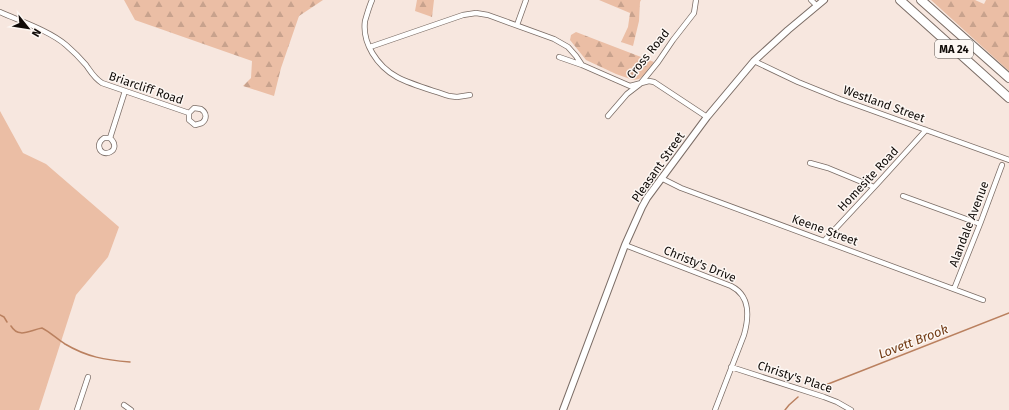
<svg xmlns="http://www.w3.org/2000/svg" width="1009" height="410" font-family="'Fira Sans',sans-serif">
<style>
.green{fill:#ebbea5}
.forest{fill:url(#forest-firs)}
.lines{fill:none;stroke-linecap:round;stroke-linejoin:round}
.stream{stroke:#ba805f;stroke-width:1.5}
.minor-casing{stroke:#7b6d66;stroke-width:6}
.secondary-casing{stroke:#7b6d66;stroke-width:8}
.motorway-casing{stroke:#7b6d66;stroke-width:10}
.minor{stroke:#fff;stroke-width:4.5}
.secondary{stroke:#fff;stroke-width:6}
.motorway{stroke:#fff;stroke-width:8}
.labels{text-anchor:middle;stroke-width:3;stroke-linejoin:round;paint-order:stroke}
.shield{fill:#fdf7f3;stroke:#57524e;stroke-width:1}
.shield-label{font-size:11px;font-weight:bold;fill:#100b08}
.street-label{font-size:12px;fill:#100b08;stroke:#fdf7f3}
.water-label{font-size:13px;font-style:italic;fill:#723b15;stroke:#fdf7f3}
</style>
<defs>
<pattern id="forest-firs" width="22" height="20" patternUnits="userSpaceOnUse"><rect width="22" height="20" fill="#ebbea5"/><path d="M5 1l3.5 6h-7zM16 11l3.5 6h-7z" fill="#c8a28d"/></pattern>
</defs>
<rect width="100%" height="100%" fill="#f7e7df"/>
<path class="green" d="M 0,111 L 23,153 L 46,164 L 119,227 L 108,257 L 76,295 L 39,410 L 0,410 Z"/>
<path class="forest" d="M 124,0 L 323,0 L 299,16 L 281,68 L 274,96 L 243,86 L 251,78 L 252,61 L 135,20 Z
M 417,0 L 434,0 L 432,17 L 415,11 Z
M 599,0 L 641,0 L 640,2 L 639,21 L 633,46 L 621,42 L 628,27 L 630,13 Z
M 931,0 L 975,0 L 984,4 L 986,0 L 1009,0 L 1009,71 Z
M 576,32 L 654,62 L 644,75 L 639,79 L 633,80 L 616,74 L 586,60 L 570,40 L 571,35 Z"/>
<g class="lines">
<path class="stream" d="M 0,315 L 4,317 L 7,322
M 11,326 C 19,339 30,330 42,328 C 50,332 57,339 65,344 C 87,357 105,360 130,362
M 823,386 L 1009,313
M 785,410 L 789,405 L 798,397"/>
<g class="minor-casing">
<path id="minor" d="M 372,0 C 369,7 367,14 365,21 C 362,43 377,66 397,77 C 412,85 432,90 449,96 L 457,97 L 470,95
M 811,0 L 817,6
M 0,12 C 20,21 50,31 66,45 C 73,51 80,58 86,65 C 91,72 94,78 102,83 L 189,113 L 189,120 L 195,125 L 202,123 C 207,119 207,113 201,109 L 194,108 L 189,113
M 517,25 L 526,0
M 370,47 L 463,15 L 476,13 L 488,15 L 554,39 L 568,47 L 576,56 L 582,65
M 559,57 L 582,65 L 630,86 L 649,81 L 654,82 L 707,117
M 754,61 L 798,82 L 840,99 L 1009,160
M 608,116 L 627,94 L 640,84 L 658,62 L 673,40 L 694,13 L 696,0
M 110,138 L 104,138 C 101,140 99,142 99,146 C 100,160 124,151 110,138 L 125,91
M 810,163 L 828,168 L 874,187
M 661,178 L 681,188 L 983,300
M 903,196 L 980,224
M 824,241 L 878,183 L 926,130
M 625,245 L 731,286 C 751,296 749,317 744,335 L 715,410
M 954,289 L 980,224 L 1002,165
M 731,367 L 824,397 L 837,402 L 851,410
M 124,405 L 131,410
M 77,410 L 88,377"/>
</g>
<g class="secondary-casing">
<path id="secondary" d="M 563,410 L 625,245 L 642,207 L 647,198 L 707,117 L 754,61 L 788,30 L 824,0"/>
</g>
<g class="motorway-casing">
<path id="motorway" d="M 900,0 L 1009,98
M 921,0 L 1009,78"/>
</g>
<use href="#minor" class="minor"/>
<use href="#secondary" class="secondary"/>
<use href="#motorway" class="motorway"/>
</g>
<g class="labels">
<rect class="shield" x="935" y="40" width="38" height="18" rx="3"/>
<g class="shield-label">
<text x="954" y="53">MA 24</text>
</g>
<g class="street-label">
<text transform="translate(648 54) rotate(-51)" y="4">Cross Road</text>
<text transform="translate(146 88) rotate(19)" y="4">Briarcliff Road</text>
<text transform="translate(884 104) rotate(20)" y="4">Westland Street</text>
<text transform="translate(658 167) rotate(-55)" y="4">Pleasant Street</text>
<text transform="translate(868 179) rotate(-47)" y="4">Homesite Road</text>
<text transform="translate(969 224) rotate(-69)" y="4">Alandale Avenue</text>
<text transform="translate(825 230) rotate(20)" y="4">Keene Street</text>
<text transform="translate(700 264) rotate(22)" y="4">Christy's Drive</text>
<text transform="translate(795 377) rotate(18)" y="4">Christy's Place</text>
</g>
<g class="water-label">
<text transform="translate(913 341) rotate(-21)" y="5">Lovett Brook</text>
</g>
</g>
<g transform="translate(28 28) rotate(120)" stroke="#fdf7f3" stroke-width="3" paint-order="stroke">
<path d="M0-3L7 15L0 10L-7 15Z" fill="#100b08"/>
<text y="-6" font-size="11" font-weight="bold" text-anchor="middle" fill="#100b08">N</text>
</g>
</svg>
